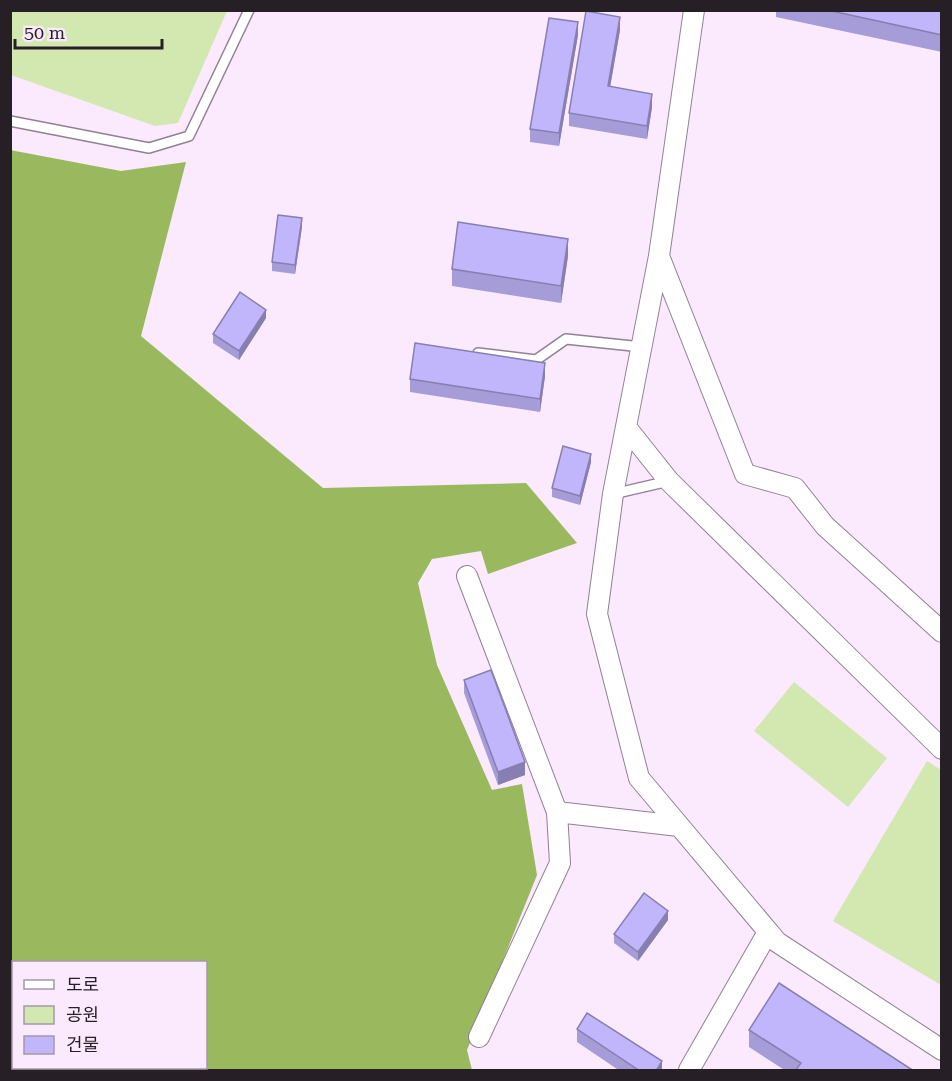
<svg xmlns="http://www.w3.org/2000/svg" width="952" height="1081" font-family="'Roboto Serif','Noto Sans KR',serif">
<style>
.green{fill:#d3e7b1}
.forest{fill:#9ab85e;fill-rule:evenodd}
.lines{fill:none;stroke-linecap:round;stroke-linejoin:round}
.lane-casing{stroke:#918193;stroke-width:12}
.street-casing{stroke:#918193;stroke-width:22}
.lane{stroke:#fff;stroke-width:9}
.street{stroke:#fff;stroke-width:20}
.wall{fill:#a69cd8}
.shaded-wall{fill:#877fb0}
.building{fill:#c1b5fb;stroke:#877fb0;stroke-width:1.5}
</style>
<rect width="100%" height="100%" fill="#fbe9fd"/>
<path class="green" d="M 11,10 L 227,10 L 227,11 L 178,123 L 155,126 L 11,75 Z
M 794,682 L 887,758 L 848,807 L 754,731 Z
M 927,761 L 941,770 L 941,985 L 833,921 Z"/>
<path class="forest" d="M 10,150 L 121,171 L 186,162 L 141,336 L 323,488 L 526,483 L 577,543 L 488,574 L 481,551 L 432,559 L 418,583 L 437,665 L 492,790 L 522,784 L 537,875 L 467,1050 L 472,1070 L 11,1070 ZM 14,962 L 206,962 L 206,1068 L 14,1068 Z"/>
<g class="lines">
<g class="lane-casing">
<path id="lane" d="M 10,121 L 149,148 L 189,136 L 249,10
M 478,353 L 536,360 L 566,339 L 642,347
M 613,494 L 669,481"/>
</g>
<g class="street-casing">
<path id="street" d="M 694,10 L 659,256 L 613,494 L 597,614 L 639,778 L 777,942 L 942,1050
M 659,256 L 745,474 L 795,488 L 825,526 L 942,632
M 626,427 L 669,481 L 942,749
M 467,576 L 557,812 L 560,863 L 479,1037
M 557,812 L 679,826
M 689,1070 L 768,932"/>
</g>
<use href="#lane" class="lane"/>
<use href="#street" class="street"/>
</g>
<path class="wall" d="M 776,10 L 942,10 L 942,52 L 776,17 Z
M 620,30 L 610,87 L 652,107 L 647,139 L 569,126 L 569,113 Z
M 578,35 L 559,146 L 530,142 L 530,129 Z
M 302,227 L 295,274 L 272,271 L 272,262 Z
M 568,256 L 561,303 L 452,286 L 452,269 Z
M 266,318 L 239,360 L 213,343 L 213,334 Z
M 545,376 L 540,412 L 410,392 L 410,379 Z
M 591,462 L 580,505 L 552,497 L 552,488 Z
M 464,680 L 525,775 L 498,785 L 464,693 Z
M 668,920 L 638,961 L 614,943 L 614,934 Z
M 577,1029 L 662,1071 L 620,1071 L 577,1042 Z
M 749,1030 L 914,1071 L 786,1071 L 749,1047 Z"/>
<path class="shaded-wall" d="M 620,17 L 620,30 L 608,99 L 608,86 Z
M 578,22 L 578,35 L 559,146 L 559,133 Z
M 652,94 L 652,107 L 647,139 L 647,126 Z
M 302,218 L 302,227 L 295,274 L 295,265 Z
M 568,239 L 568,256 L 561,303 L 561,286 Z
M 266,310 L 266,318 L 239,360 L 239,351 Z
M 545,363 L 545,376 L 540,412 L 540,399 Z
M 591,454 L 591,462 L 580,505 L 580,496 Z
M 525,762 L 525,775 L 498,785 L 498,772 Z
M 668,911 L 668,920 L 638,961 L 638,952 Z
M 662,1061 L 662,1071 L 656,1071 Z"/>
<path class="building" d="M 827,10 L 942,10 L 942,35 Z
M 586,11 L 620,17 L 608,86 L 652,94 L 647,126 L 569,113 Z
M 549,18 L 578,22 L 559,133 L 530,129 Z
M 278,215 L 302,218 L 295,265 L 272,262 Z
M 458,222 L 568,239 L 561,286 L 452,269 Z
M 240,292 L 266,310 L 239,351 L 213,334 Z
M 415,343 L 545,363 L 540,399 L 410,379 Z
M 563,446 L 591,454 L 580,496 L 552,488 Z
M 491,670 L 525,762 L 498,772 L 464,680 Z
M 644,893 L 668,911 L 638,952 L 614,934 Z
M 779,983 L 914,1071 L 795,1071 L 801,1063 L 749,1030 Z
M 587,1013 L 662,1061 L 656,1071 L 640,1071 L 577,1029 Z"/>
<rect width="952" height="1081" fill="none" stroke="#261f26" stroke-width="24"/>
<rect x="12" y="961" width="195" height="108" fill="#fbe9fd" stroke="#a698a7" stroke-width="1.5"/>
<rect x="24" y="980" width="30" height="9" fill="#ffffff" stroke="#a698a7" stroke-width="1.5"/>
<text x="66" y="991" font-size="18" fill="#261f26">도로</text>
<rect x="24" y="1006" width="30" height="18" fill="#d3e7b1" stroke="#a698a7" stroke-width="1.5"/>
<text x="66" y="1021" font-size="18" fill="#261f26">공원</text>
<rect x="24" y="1036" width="30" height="18" fill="#c1b5fb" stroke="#a698a7" stroke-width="1.5"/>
<text x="66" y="1051" font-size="18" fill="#261f26">건물</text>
<path d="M15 39v9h147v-9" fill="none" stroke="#261f26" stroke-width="3"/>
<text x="24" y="39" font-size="18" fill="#261f26" stroke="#fbe9fd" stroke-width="4.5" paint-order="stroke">50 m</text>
</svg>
